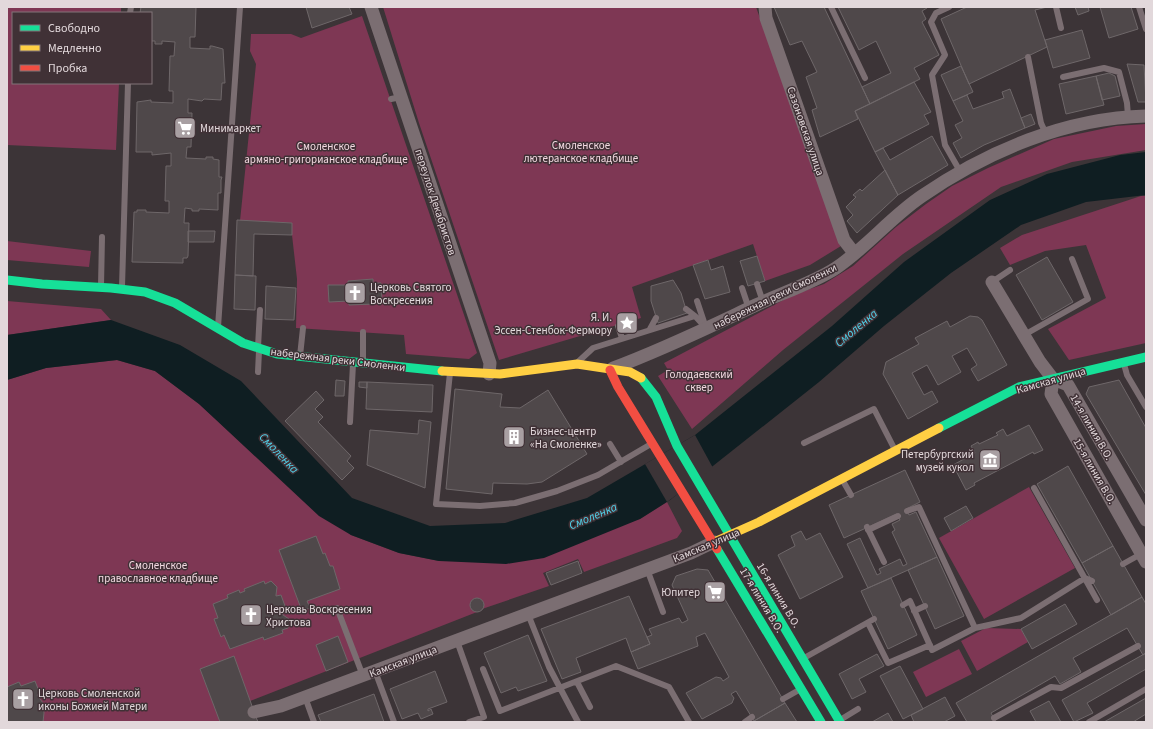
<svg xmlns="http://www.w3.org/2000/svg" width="1153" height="729" font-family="'Source Sans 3',sans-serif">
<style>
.green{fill:#7e3754}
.water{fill:#0f1e22}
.pier{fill:#3c3437}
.building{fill:#4f484a;stroke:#6e6769}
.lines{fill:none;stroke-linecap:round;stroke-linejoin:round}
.lane{stroke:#7b6e72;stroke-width:6}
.street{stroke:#7b6e72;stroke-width:13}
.fast{stroke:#16e098;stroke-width:9}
.slow{stroke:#ffcf43;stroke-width:9}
.jam{stroke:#f24e42;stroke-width:9}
.labels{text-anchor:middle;stroke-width:3;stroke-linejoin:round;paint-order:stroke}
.poi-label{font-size:11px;fill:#e2d8db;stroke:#403136;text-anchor:start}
.street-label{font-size:11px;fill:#e2d8db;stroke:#403136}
.park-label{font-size:11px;fill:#f3d9e1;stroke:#403136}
.water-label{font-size:12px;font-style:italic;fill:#50d5ee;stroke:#403136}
</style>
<rect width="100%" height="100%" fill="#3c3437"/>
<path class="green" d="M 7,7 L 121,7 L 121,13 L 13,13 L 13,83 L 119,83 L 116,150 L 7,145 Z
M 383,7 L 756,7 L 841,246 L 810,265 L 765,281 L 753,244 L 632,287 L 641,318 L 499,360 L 419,123 Z
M 362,16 L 477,353 L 469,359 L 406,354 L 404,335 L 296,328 L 297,279 L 292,235 L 292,223 L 240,221 L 256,64 L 250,51 L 251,34 L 291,34 L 301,38 Z
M 1146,124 L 1146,150 L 1072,162 L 1001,187 L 903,254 L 783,350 L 692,429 L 658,376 L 668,370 L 664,363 L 793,295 L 824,284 L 853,266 L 896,227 L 926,204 L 952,186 L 988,168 L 1054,139 L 1116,126 Z
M 1141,196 L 1146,196 L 1146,343 L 1069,360 L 1048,329 L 1106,298 L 1086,245 L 1045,251 L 1010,265 L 1000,248 L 1022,235 Z
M 7,241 L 91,251 L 89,267 L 7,260 Z
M 7,301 L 101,309 L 111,320 L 7,335 Z
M 117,360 L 155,371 L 199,404 L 250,450 L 351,535 L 399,553 L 439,561 L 640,519 L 667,502 L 682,531 L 677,538 L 584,572 L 578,559 L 543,573 L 549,586 L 482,609 L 484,605 L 482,600 L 476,598 L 472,600 L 470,605 L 472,610 L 477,612 L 250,701 L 258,722 L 7,722 L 7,380 L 46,368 Z
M 1029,487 L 1075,568 L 984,619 L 939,538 Z
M 986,628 L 1021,629 L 1028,642 L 977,671 L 961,641 Z
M 959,649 L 972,674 L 926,697 L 913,672 Z"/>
<path class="water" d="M 1146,152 L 1146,195 L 1086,202 L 1021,225 L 951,273 L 884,326 L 819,382 L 670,500 L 640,519 L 544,558 L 506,564 L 439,561 L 399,553 L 351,535 L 319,516 L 199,404 L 155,371 L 117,360 L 46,368 L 7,380 L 7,335 L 111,320 L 180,345 L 241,381 L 352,498 L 430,526 L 505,523 L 587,498 L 695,435 L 832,326 L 904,262 L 990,200 L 1047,174 L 1120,155 Z"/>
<path class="pier" d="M 695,435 L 713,468 L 667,502 L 645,464 Z"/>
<path class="building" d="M 141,7 L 196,7 L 195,37 L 190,37 L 190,48 L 210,49 L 210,46 L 212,46 L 223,49 L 225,83 L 222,83 L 221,100 L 204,99 L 202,101 L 188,99 L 188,113 L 192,113 L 191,147 L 187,147 L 186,158 L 206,159 L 206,157 L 213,157 L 213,159 L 219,160 L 219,177 L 222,177 L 221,180 L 221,193 L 218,193 L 218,210 L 199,209 L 199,211 L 192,211 L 192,209 L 185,208 L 184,223 L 189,223 L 188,256 L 187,258 L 183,258 L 183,263 L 132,262 L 134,212 L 137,212 L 137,210 L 146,210 L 146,212 L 169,213 L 169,201 L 165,201 L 166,166 L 171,166 L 171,153 L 152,155 L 152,152 L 136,152 L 137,102 L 151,100 L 151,102 L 173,103 L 173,91 L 169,91 L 170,56 L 174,56 L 175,42 L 162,41 L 162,44 L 155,44 L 155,41 L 151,41 L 151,13 L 140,13 Z
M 306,7 L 349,7 L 352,14 L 312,28 Z
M 774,7 L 824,7 L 870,104 L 855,111 L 858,119 L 820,137 L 812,110 L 817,108 L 806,77 L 817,72 L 802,41 L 790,45 Z
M 838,7 L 926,7 L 927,8 L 922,11 L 926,19 L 922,22 L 939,55 L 914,68 L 920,79 L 870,104 L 862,87 L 891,73 L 876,41 L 859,50 Z
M 967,7 L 1047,7 L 1035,10 L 1047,47 L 969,84 L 941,19 Z
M 1075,7 L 1088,7 L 1089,11 L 1078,15 Z
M 1100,7 L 1131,7 L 1138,29 L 1109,38 Z
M 1082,30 L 1090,58 L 1053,68 L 1045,40 Z
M 1127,64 L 1144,65 L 1146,102 L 1138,102 Z
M 961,66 L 973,92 L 953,101 L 941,75 Z
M 1109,73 L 1115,76 L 1120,96 L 1102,100 L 1096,76 Z
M 1096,76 L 1104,105 L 1066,114 L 1059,84 Z
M 914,82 L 931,112 L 924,115 L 929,124 L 875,152 L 855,111 Z
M 1010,89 L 1025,128 L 984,145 L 961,158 L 953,143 L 962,138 L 955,125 L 963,121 L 953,101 L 967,95 L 973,109 L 1004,98 L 1002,92 Z
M 1031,114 L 1035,124 L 1025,128 L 1021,118 Z
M 932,136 L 948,165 L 898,195 L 875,152 L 883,148 L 890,160 Z
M 885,170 L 898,195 L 857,233 L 847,221 L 853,215 L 846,207 L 856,197 L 853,195 L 860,189 L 862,191 Z
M 237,220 L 292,223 L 292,235 L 254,234 L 253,276 L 235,275 Z
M 188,231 L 215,231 L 214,242 L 188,242 Z
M 757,256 L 765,281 L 748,286 L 740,261 Z
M 1047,257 L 1073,302 L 1042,320 L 1016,275 Z
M 708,260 L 711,270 L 723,266 L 730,292 L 705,299 L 693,265 Z
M 235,275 L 256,276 L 255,310 L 234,309 Z
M 373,279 L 373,283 L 381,283 L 382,300 L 374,300 L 374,304 L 349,305 L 349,301 L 329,302 L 328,285 L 348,285 L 348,281 Z
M 673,280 L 681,293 L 687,313 L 658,323 L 651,301 L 651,286 Z
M 266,286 L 296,288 L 294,320 L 265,319 Z
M 970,316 L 978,317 L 982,320 L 1007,365 L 978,381 L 971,369 L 977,365 L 967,348 L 952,356 L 961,372 L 938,385 L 927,365 L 912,373 L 924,395 L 932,391 L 938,402 L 908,419 L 883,374 L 886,362 L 919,344 L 915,338 L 947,321 L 950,327 Z
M 336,380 L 345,381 L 344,396 L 335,396 Z
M 1119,380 L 1146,428 L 1146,495 L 1086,394 L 1089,387 Z
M 359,382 L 367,382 L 367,388 L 359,387 Z
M 367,382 L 433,385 L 432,412 L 366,409 Z
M 455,389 L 502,394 L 500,407 L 520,408 L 548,390 L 587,454 L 542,482 L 527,484 L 493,483 L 492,494 L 446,489 Z
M 316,391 L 324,400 L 315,409 L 323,417 L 318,422 L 351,456 L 347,461 L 354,468 L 342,480 L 285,421 Z
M 419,420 L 431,422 L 425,488 L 367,465 L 370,430 L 418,434 Z
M 1029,425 L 1043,450 L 1034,454 L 1033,452 L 974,483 L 975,485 L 966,490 L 953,465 L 975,453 L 971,446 L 978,442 L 979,444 L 998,435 L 996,433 L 1003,429 L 1007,436 Z
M 1068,466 L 1113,546 L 1082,563 L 1037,484 Z
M 905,470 L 920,502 L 906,509 L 909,515 L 916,512 L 937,557 L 868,588 L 847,544 L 860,538 L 877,575 L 881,573 L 879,569 L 900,559 L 903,566 L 907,564 L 892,532 L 895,530 L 892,524 L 900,520 L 897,514 L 844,538 L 829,505 Z
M 966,506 L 973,518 L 951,531 L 944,518 Z
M 801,531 L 806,540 L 820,533 L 843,577 L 800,599 L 778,555 L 795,546 L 791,536 Z
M 316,536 L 323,554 L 325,553 L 330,566 L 333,566 L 340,589 L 307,601 L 310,608 L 302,611 L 279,550 Z
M 1113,546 L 1142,597 L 1111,615 L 1082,563 Z
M 937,557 L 964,616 L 935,629 L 908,570 Z
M 578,561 L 582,573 L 551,585 L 546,573 Z
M 697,569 L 708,570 L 785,703 L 754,721 L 736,691 L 731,694 L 734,698 L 732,703 L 702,719 L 686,693 L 716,677 L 721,678 L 723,681 L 729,677 L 705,633 L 696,637 L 698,646 L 638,669 L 631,652 L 650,644 L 647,637 L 652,635 L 649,629 L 679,618 L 682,623 L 688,620 L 672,585 L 676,576 Z
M 891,578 L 917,635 L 888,649 L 861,591 Z
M 264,581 L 265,584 L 271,581 L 277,587 L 276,595 L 276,596 L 281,595 L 285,606 L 281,608 L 283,615 L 289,619 L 288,628 L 282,630 L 283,633 L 264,640 L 263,637 L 230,649 L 224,635 L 221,637 L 214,619 L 218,618 L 213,604 L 228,598 L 227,595 L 239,590 L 240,593 L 245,591 L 244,589 Z
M 629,596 L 650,644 L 631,652 L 626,638 L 576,658 L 581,672 L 562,679 L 541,629 Z
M 1142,597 L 1146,604 L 1146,653 L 1143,655 L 1127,628 L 1073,658 L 1081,672 L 1060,684 L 1055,676 L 991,713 L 996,722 L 967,722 L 956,703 Z
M470 605a7 7 0 1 1 14 0a7 7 0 1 1-14 0Z
M 1065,604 L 1077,624 L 1032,649 L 1021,629 Z
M 528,635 L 547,681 L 518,691 L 516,687 L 501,693 L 484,653 Z
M 338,636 L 348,662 L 326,671 L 316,645 Z
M 1146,653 L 1146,669 L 1087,703 L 1093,713 L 1074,722 L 1062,700 Z
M 877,654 L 884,666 L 859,679 L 866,692 L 852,699 L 839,674 Z
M 234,656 L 256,717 L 258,722 L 220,722 L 200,669 Z
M 900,666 L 923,709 L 903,719 L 880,676 Z
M 435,671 L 447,702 L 428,709 L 428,711 L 431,709 L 433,714 L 421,719 L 418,713 L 402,719 L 390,689 Z
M 35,681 L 40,694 L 37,695 L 43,703 L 44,713 L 43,722 L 7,722 L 7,687 L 19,682 L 21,686 Z
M 374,694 L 384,722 L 321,722 L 318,715 Z
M 945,697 L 955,716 L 944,722 L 914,722 L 911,715 Z
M 1146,698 L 1146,714 L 1133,722 L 1104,722 Z
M 1049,701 L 1061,722 L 1036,722 L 1030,711 Z
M 785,703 L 797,722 L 755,722 L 754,721 Z
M 888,713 L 893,722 L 872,722 Z"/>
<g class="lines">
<path class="lane" d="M 831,7 L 865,78
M 949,7 L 936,13 L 931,22 L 945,55 L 932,75 L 945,145 L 961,173
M 1056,7 L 1061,28
M 1139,7 L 1146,29
M 130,13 L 131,7
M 1028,57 L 1041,123 L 1046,134
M 1063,77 L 1104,68 L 1119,72 L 1127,103 L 1128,116
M 391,99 L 401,97
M 992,282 L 1010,270
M 757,284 L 763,302
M 101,286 L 102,237
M 122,287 L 128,83
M 742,288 L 749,309
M 697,301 L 705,325
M 686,309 L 695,316
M 618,326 L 622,338
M 218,327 L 240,7
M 650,329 L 656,318
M 363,332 L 363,363
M 1024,335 L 1088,299 L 1072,259
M 258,347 L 260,310
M 300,356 L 303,328
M 579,361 L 593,348 L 695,316 L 706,328
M 1124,364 L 1127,375 L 1146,407
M 258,372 L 259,351
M 450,373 L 436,504 L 480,506 L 515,503 L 557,491 L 598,475 L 651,444
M 350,422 L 353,364
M 804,443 L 874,409 L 895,450
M 610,444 L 621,462
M 843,481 L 851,495
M 1034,488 L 1097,600
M 907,511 L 919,507 L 975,628
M 867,527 L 884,562
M 868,530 L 898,516
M 1123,564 L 1141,554
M 647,569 L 663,612
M 903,605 L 910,601 L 932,650 L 975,628 L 1021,618 L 1085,578 L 1092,581
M 337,608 L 363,676
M 914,611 L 925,606
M 528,614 L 549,667 L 578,722
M 868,623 L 888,663 L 930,645
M 457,641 L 484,717 L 469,722
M 804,658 L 874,619
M 483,669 L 500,711 L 616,666 L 669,687 L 689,722
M 375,671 L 394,722
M 577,682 L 590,707
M 305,697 L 314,722
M 783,699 L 799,690
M 994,718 L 1051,687 L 1061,688 L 1138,646
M 840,720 L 858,709
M 745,722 L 752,717
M 1089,722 L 1146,689"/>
<path class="street" d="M 371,7 L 490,363 L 489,374
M 765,7 L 766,18 L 844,240 L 854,253
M 992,282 L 1040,362 L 1053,379 L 1068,385 L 1146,520
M 613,368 C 662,350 709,327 756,305 C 780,294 815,282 836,268 C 867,247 891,217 922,196 C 987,151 1066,118 1146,116
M 1053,379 L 1051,394 L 1146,562
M 254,712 L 281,706 L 691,553 L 714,542"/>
<path class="fast" d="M 7,280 L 42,284 L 111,288 L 145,292 L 175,303 L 243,343 L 277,354 L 442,371
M 641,378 L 656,397 L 677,446 L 840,722
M 939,428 L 1019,387 L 1146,357
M 717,549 L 821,722"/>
<path class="slow" d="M 442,371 L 500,374 L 577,364 L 630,372 L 641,378
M 714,542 L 759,522 L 939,428"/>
<path class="jam" d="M 610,370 L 618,387 L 717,549"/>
</g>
<defs>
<g id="supermarket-square" transform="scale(1.15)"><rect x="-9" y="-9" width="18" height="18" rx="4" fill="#a89fa2" stroke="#403136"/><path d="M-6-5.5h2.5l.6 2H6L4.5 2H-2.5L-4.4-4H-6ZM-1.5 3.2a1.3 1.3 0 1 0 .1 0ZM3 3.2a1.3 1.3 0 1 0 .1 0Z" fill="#fff"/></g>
<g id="church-square" transform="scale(1.15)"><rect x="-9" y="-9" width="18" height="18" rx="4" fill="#a89fa2" stroke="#403136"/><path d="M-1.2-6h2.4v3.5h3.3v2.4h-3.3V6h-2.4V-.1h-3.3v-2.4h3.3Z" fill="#fff"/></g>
<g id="sight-square" transform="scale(1.15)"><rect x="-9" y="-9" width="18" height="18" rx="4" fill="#a89fa2" stroke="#403136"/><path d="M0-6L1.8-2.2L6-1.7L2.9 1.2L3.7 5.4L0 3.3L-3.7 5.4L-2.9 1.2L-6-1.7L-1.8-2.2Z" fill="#fff"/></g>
<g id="building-square" transform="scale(1.15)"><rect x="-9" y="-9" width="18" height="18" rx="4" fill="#a89fa2" stroke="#403136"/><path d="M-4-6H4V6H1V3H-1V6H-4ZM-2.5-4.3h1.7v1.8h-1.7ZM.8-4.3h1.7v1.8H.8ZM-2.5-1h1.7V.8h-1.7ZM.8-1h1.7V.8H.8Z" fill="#fff"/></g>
<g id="museum-square" transform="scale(1.15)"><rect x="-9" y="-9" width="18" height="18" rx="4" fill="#a89fa2" stroke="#403136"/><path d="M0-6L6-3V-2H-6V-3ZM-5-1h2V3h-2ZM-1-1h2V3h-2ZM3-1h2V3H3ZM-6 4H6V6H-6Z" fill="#fff"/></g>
</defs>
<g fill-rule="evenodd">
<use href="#supermarket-square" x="185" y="128"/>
<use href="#church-square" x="355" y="293"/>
<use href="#sight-square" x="627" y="323"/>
<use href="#building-square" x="514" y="437"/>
<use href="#museum-square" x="990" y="460"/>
<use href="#supermarket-square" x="715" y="592"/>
<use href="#church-square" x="251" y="615"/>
<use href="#church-square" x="23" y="699"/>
</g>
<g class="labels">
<g class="poi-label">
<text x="200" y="132">Минимаркет</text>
<text x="370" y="291">Церковь Святого<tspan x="370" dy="13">Воскресения</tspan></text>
<text x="612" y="321" text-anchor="end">Я. И.<tspan x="612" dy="13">Эссен-Стенбок-Фермору</tspan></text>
<text x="530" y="435">Бизнес-центр<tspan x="530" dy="13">«На Смоленке»</tspan></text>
<text x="974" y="458" text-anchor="end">Петербургский<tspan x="974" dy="13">музей кукол</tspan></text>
<text x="700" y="596" text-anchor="end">Юпитер</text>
<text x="266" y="613">Церковь Воскресения<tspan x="266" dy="13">Христова</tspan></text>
<text x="38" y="697">Церковь Смоленской<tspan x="38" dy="13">иконы Божией Матери</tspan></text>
</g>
<g class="street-label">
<text transform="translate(806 131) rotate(71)" y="4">Сазоновская улица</text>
<text transform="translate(436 202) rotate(72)" y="4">переулок Декабристов</text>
<text transform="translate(775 296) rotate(-26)" y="4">набережная реки Смоленки</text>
<text transform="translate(338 359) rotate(7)" y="4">набережная реки Смоленки</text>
<text transform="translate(1051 380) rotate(-16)" y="4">Камская улица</text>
<text transform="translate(1092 427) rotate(60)" y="4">14-я линия В.О.</text>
<text transform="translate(1095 471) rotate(60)" y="4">15-я линия В.О.</text>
<text transform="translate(706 545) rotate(-23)" y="4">Камская улица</text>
<text transform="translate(779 595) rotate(59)" y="4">16-я линия В.О.</text>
<text transform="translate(762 600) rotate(59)" y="4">17-я линия В.О.</text>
<text transform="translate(403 661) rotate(-21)" y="4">Камская улица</text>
</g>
<g class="park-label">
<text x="581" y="149">Смоленское<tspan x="581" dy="13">лютеранское кладбище</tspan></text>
<text x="326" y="150">Смоленское<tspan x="326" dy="13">армяно-григорианское кладбище</tspan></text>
<text x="699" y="378">Голодаевский<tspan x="699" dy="13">сквер</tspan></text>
<text x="158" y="569">Смоленское<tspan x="158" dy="13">православное кладбище</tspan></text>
</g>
<g class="water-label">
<text transform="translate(856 328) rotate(-40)" y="4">Смоленка</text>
<text transform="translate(279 453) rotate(46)" y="4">Смоленка</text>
<text transform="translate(593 516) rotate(-23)" y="4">Смоленка</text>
</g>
</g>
<rect width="1153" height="729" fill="none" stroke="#e2d8db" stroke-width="16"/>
<rect x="12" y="12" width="140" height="72" fill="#403136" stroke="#817478"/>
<rect x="20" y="25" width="20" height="6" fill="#16e098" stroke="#817478"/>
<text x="48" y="32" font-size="12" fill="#e2d8db">Свободно</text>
<rect x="20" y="45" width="20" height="6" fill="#ffcf43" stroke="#817478"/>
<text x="48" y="52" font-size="12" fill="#e2d8db">Медленно</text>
<rect x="20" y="65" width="20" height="6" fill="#f24e42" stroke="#817478"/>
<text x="48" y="72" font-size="12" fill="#e2d8db">Пробка</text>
</svg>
